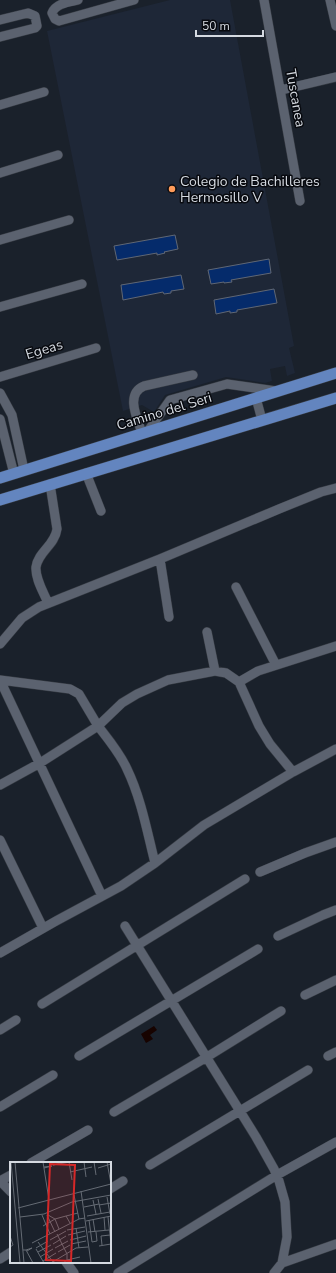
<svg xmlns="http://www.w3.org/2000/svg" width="336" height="1273" font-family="'Nunito Sans',sans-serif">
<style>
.built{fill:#1e2737}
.water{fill:#170300}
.building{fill:#052b6b;stroke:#606774}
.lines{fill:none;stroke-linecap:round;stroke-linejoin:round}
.minor-casing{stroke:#373c44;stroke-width:10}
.major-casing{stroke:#373c44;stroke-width:12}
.minor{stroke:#5b626f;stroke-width:9}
.major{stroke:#6385bf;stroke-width:11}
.poi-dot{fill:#ff9b5a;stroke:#080a0f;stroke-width:1.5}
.labels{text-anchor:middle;stroke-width:3;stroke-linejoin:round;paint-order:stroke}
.street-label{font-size:14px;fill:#d5dae1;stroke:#080a0f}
.poi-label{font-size:14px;fill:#d5dae1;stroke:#080a0f;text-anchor:start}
.inset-road{fill:none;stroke:#656b74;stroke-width:1}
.view{fill:#d62828;fill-opacity:0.15;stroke:#d62828;stroke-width:2}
.inset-edge{fill:none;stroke:#d5dae1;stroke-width:2}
</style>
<rect width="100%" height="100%" fill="#1a212b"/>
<path class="built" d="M 170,0 L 230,0 L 294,346 L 289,348 L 295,373 L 287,376 L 285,366 L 270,369 L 272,381 L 265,383 L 226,377 L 165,395 L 154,412 L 142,405 L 123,411 L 47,31 Z"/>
<path class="water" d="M 154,1026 L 157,1030 L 150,1035 L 153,1039 L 146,1043 L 141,1034 Z"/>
<path class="building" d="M 175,235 L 178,249 L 164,252 L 165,253 L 157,255 L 157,253 L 117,260 L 114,246 Z
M 269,259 L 271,273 L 231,280 L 232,282 L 224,283 L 224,282 L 211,284 L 208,270 Z
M 181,275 L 184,289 L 171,291 L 171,293 L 164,294 L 163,292 L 123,300 L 121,285 Z
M 274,289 L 277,303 L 237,310 L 237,312 L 230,313 L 230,311 L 216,314 L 214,300 Z"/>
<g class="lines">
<g class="minor-casing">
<path id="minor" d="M 78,0 C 70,2 56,3 52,13 L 55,19 L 59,21 L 134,0
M 264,0 L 300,201
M 330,0 L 336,26
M 0,20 L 28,13 L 35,16 L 37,26 L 35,28 L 0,37
M 281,90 L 336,77
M 0,105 L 44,92
M 0,173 L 58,155
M 0,240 L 69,220
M 0,307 L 82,284
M 0,377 L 96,348
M 0,393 L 12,415 L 24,470
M 256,398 L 262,420
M 0,419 L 14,474
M 148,431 L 170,400 L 227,384 L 276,391
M 142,433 C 137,418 125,394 144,386 L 193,375
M 86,473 L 101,511
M 160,559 L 169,617
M 236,587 L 276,665
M 48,603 C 44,593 35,579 36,567 C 38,552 55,545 57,529 L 50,484
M 207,632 L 215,671
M 0,644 L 22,618 L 39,607 L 160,559 L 279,509 L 321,492 L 336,488
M 0,680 L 102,896
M 0,680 L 70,689 L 79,694 L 98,726 L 40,763 L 0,785
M 293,772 L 270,744 L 259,726 L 239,682 L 258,671 L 336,646
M 0,840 L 43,928
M 155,863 C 147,831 141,798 127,769 C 120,753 108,739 98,726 L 122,703 L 137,694 L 168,680 L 215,671 L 226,673 L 239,682
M 260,872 L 305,853 L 336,842
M 125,926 L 256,1137 L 274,1169 L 279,1181 L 285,1202 L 287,1237 L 282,1263 L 274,1273
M 278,936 L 323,915 L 336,910
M 0,953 L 56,921 L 121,886 L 155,863 L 204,825 L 293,772 L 336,749
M 305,995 L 336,980
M 42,1004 L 245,879
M 0,1030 L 16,1020
M 79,1056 L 258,949
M 328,1056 L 336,1052
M 0,1107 L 53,1075
M 114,1112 L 207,1057 L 281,1011
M 31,1163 L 88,1130
M 150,1165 L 308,1070
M 0,1181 L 11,1192
M 0,1181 L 11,1175
M 110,1189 L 123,1181
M 0,1259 L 11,1252
M 66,1262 L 74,1273
M 282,1263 L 336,1244
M 118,1273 L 277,1175 L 336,1142"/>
</g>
<g class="major-casing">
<path id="major" d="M 0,478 L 336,373
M 0,500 L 336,398"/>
</g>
<use href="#minor" class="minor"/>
<use href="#major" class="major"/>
</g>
<circle class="poi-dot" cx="172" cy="189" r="4"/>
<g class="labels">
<g class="street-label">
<text transform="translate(296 98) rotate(80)" y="5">Tuscanea</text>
<text transform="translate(44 349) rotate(-17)" y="5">Egeas</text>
<text transform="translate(164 411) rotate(-17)" y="5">Camino del Seri</text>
</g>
<g class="poi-label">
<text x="180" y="186">Colegio de Bachilleres<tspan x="180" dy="16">Hermosillo V</tspan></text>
</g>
</g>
<g transform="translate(10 1162)">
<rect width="101" height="101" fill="#1a212b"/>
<path class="inset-road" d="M 1,0 L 10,101M 5,0 L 14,101M 33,0 L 39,38M 55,0 L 43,3 L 60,0M 59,0 L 62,18M 74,0 L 76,15M 84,0 L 86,13M 97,0 L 101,22M 34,5 L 42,4 L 34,6M 88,6 L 101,2M 60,10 L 82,5M 71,29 L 81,101M 64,33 L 69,57M 97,35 L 100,52M 88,37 L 91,51M 83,38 L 86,52M 89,43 L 101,41M 74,45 L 89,42M 8,46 L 101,22M 32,53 L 40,72M 37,53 L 45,70M 77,54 L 100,50M 10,55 L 34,52 L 62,40 L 101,33M 94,55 L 95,68M 83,57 L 85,70M 79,58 L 82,80 L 87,79 L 86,70M 76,59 L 101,54M 60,61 L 56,54 L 68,51M 33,64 L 45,57 L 38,53M 66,66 L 69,86M 49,67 L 45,57 L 56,54M 57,68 L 75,65M 78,70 L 99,68M 47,72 L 57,92 L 57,98 L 53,101M 58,73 L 75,69M 0,74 L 3,83 L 0,85M 40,78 L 56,69M 60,78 L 76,74M 28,80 L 43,100M 22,81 L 69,57 L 75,56M 43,82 L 56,74M 61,82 L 76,79M 92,83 L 91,74 L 100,73M 89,84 L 101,82 L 98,55M 26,86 L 38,79M 45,86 L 58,79M 26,87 L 34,101M 13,88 L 16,88 L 23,101M 16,88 L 22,86 L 17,89M 28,90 L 41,83M 48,90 L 60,83M 30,95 L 43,87M 57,98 L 70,95M 33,99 L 46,91M 41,101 L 66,86 L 78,85"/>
<path class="view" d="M 40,2 L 65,3 L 61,99 L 36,98 Z"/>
<rect width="101" height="101" class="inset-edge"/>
</g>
<path d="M196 30v6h67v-6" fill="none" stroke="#d5dae1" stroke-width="2"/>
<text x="202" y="30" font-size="12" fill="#d5dae1" stroke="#080a0f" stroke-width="3" paint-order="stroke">50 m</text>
</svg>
